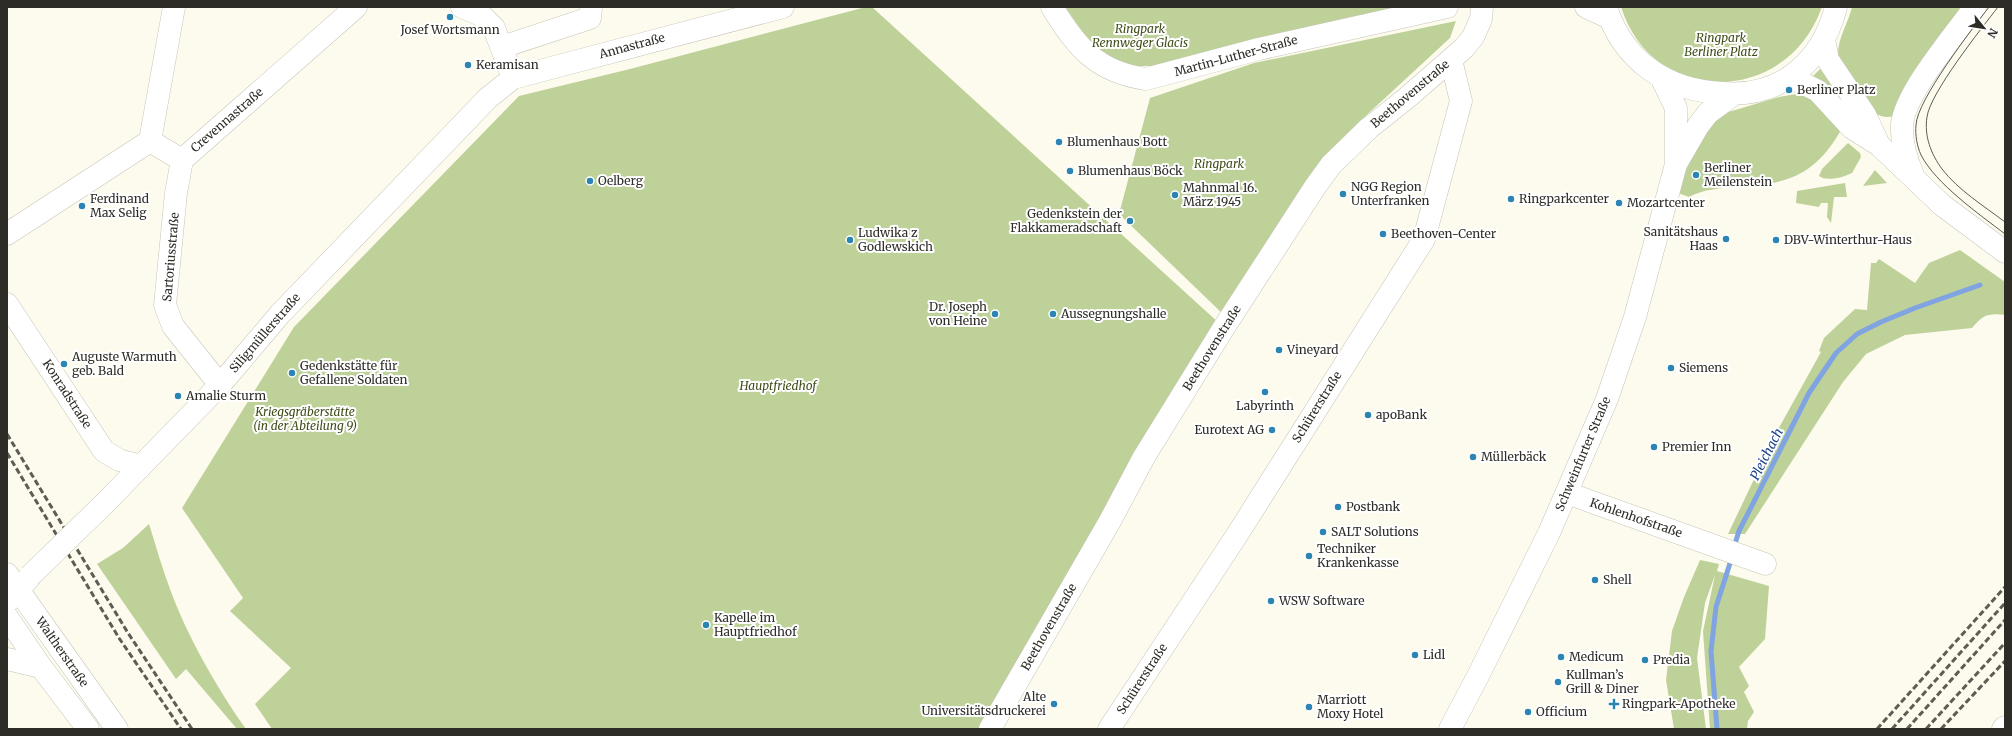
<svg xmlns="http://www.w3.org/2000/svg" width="2012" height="736" font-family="Merriweather,serif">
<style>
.green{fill:#bed199}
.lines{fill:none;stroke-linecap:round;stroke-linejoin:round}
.stream{stroke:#80a3e2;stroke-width:5}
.minor-casing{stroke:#c6c5b9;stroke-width:23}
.major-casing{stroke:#c6c5b9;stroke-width:23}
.minor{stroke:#fff;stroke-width:22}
.major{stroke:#fff;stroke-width:22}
.tram{stroke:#5d5c55;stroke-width:1}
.rail{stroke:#5d5c55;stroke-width:3;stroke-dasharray:6 3;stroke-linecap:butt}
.minor-bridge-casing{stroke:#c6c5b9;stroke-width:23;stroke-linecap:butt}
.minor-bridge{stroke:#fff;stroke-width:22}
.poi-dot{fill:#2c84b3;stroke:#fff;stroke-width:1.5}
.labels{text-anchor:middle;stroke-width:4;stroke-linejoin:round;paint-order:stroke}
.park-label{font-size:12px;font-style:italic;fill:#3e4d18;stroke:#fff}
.poi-label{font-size:12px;fill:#2d2c27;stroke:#fff;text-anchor:start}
.street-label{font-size:12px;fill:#2d2c27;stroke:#fff}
.water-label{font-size:13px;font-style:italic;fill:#1a408a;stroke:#fff}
</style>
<rect width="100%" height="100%" fill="#fdfbee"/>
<path class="green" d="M 866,7 L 872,7 L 1220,324 L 979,729 L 272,729 L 255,704 L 291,668 L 230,611 L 243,598 L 182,508 L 294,327 L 519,96 L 630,69 Z
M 1065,7 L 1417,7 L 1157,66 L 1122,66 L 1094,48 Z
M 1621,7 L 1822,7 C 1787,106 1653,108 1621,7 Z
M 1852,7 L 1964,7 L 1897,115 C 1872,125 1857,94 1847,76 C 1844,70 1838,63 1838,57 C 1837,39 1848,24 1852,7 Z
M 1456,21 L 1450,38 L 1359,122 L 1307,181 L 1225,316 L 1119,214 L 1150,98 L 1254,63 Z
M 1821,68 L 1853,118 L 1813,76 Z
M 1801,93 L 1814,98 L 1841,130 C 1815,176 1787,184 1737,187 C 1721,188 1704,189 1689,197 L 1678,193 L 1691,156 L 1714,120 L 1725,113 L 1779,97 Z
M 1848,143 L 1860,153 L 1861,157 L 1852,173 C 1844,177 1827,182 1819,176 L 1822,169 Z
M 1875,170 L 1887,183 L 1863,186 Z
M 1845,183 L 1847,197 L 1834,197 L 1831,223 L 1827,217 L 1828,203 L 1821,203 L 1819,207 L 1796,203 L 1797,191 Z
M 1960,250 L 2005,282 L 2005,315 C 1988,313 1983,315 1972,328 L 1905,335 L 1866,354 L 1843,382 L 1745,534 L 1728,534 L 1776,433 L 1821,352 L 1819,351 L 1824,338 L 1855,309 L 1867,310 L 1871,263 L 1876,263 L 1879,259 L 1915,283 L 1929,263 Z
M 149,524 C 156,546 162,568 170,589 C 187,636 217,688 246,729 L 237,729 L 186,669 L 176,679 L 97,564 L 123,548 Z
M 1700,560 L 1719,564 L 1717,571 L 1769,586 L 1765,639 L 1739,667 L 1749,686 L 1744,692 L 1754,712 L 1748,721 L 1747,729 L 1710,729 L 1703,631 L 1715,575 L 1705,603 L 1697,658 L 1706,729 L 1674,729 L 1666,680 L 1672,631 L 1684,597 Z"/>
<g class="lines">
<path class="stream" d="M 1734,547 L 1739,531 L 1809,393 L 1836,353 L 1857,334 L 1881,322 L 1915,308 L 1980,285
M 1717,729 L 1711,651 L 1716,607 L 1732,557"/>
<g class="minor-casing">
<path id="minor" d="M 462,7 L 481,15 L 494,28 L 513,78
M 1824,40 L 1828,60 L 1865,115 L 1879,145
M 502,47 L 590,18 L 591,7
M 1790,77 L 1818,91 L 1852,128 L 1879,145 L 1942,205 L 2005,252
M 150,141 L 174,7
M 150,141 L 182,160
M 182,160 L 176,193 L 165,305 L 173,326 L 220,385
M 182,160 L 356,7
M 1913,175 C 1906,159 1901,142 1902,124 C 1905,93 1956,33 1975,7
M 7,234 L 150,141
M 7,304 L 104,451 L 119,460 L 141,466
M 1567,493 L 1765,564
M 106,502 L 220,385 L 280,314 L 488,98 L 513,78 L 783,7
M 7,602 L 30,577
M 7,659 L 41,667
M 990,729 L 1110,521 L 1144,457 L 1223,329 L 1315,187 L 1331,165 L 1369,128 L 1408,97 L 1464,48 L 1473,37 L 1481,19 L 1482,7
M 1109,729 L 1237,535 L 1424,239 L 1461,101 L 1451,60"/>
</g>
<g class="major-casing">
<path id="major" d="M 1052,7 C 1076,47 1097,72 1146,79 L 1259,49 L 1447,7
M 1586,7 L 1610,18
M 1606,7 C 1623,61 1667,91 1723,93 C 1746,95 1770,90 1790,77 C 1814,60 1829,35 1836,7
M 1661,77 L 1676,108 L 1676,164
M 7,574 L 117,729
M 7,617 L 41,667 L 88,729
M 1450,729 L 1478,676 L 1549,533 L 1607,399 L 1635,317 L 1676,164 L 1698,126 L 1708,113 L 1734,94
M 2003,729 L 2005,727"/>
</g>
<use href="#minor" class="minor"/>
<use href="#major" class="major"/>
<path class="tram" d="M 1989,7 C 1972,29 1917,100 1916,125 C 1915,135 1917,146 1921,155 C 1936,184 1979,214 2005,234
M 1998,7 C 1981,29 1930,93 1927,117 C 1924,136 1931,154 1942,169 C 1958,190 1984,206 2005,222"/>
<path class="rail" d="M 7,434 L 128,633 L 192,729
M 7,453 L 119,638 L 181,729
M 1877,729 L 2005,587
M 1892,729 L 2005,603
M 1907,729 L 2005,620
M 1926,729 L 2005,643
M 1941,729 L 2005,661"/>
<g class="minor-bridge-casing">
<path id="minor-bridge" d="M 30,576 L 106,502"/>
</g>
<use href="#minor-bridge" class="minor-bridge"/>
</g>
<g class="poi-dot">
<circle cx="450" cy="17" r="4"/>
<circle cx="468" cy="65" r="4"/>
<circle cx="1789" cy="90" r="4"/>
<circle cx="1059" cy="142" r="4"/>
<circle cx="1070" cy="171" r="4"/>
<circle cx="1696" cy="175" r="4"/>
<circle cx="590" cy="181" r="4"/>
<circle cx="1343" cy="194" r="4"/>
<circle cx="1175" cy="195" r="4"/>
<circle cx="1511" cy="199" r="4"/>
<circle cx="1619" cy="203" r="4"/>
<circle cx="82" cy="206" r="4"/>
<circle cx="1130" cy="221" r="4"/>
<circle cx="1383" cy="234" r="4"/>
<circle cx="1726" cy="239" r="4"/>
<circle cx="850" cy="240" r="4"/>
<circle cx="1776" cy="240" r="4"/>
<circle cx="995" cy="314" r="4"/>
<circle cx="1053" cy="314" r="4"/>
<circle cx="1279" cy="350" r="4"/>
<circle cx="64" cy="364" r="4"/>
<circle cx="1671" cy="368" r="4"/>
<circle cx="292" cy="373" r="4"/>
<circle cx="1265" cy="392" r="4"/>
<circle cx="178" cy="396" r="4"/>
<circle cx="1368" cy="415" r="4"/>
<circle cx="1272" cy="430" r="4"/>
<circle cx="1654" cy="447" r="4"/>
<circle cx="1473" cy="457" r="4"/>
<circle cx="1338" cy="507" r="4"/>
<circle cx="1323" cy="532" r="4"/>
<circle cx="1309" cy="556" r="4"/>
<circle cx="1595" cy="580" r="4"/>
<circle cx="1271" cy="601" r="4"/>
<circle cx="706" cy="625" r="4"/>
<circle cx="1415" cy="655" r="4"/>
<circle cx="1561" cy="657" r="4"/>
<circle cx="1645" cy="660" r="4"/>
<circle cx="1558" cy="682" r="4"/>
<circle cx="1054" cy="704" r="4"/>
<path d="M1612 698h4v4h4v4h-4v4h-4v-4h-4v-4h4z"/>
<circle cx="1309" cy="707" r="4"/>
<circle cx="1528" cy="712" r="4"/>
</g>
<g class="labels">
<g class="park-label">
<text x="1140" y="33">Ringpark<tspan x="1140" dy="14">Rennweger Glacis</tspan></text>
<text x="1721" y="42">Ringpark<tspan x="1721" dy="14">Berliner Platz</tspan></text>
<text x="1219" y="168">Ringpark</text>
<text x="778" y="390">Hauptfriedhof</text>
<text x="305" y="416">Kriegsgräberstätte<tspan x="305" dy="14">(in der Abteilung 9)</tspan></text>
</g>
<g class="poi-label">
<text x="450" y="34" text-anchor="middle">Josef Wortsmann</text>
<text x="476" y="69">Keramisan</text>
<text x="1797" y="94">Berliner Platz</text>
<text x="1067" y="146">Blumenhaus Bott</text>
<text x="1704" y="172">Berliner<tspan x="1704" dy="14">Meilenstein</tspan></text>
<text x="1078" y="175">Blumenhaus Böck</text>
<text x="598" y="185">Oelberg</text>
<text x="1351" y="191">NGG Region<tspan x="1351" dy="14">Unterfranken</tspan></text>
<text x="1183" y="192">Mahnmal 16.<tspan x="1183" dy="14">März 1945</tspan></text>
<text x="90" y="203">Ferdinand<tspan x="90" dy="14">Max Selig</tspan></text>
<text x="1519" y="203">Ringparkcenter</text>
<text x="1627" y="207">Mozartcenter</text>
<text x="1122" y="218" text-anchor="end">Gedenkstein der<tspan x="1122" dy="14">Flakkameradschaft</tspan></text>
<text x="1718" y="236" text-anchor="end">Sanitätshaus<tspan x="1718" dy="14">Haas</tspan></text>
<text x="858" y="237">Ludwika z<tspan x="858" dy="14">Godlewskich</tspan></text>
<text x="1391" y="238">Beethoven-Center</text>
<text x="1784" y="244">DBV-Winterthur-Haus</text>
<text x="987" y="311" text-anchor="end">Dr. Joseph<tspan x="987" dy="14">von Heine</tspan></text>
<text x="1061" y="318">Aussegnungshalle</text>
<text x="1287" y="354">Vineyard</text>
<text x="72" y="361">Auguste Warmuth<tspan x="72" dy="14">geb. Bald</tspan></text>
<text x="300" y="370">Gedenkstätte für<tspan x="300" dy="14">Gefallene Soldaten</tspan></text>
<text x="1679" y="372">Siemens</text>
<text x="186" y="400">Amalie Sturm</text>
<text x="1265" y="410" text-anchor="middle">Labyrinth</text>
<text x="1376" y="419">apoBank</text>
<text x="1264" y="434" text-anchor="end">Eurotext AG</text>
<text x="1662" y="451">Premier Inn</text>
<text x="1481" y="461">Müllerbäck</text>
<text x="1346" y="511">Postbank</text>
<text x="1331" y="536">SALT Solutions</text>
<text x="1317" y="553">Techniker<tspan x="1317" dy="14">Krankenkasse</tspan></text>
<text x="1603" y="584">Shell</text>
<text x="1279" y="605">WSW Software</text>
<text x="714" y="622">Kapelle im<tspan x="714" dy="14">Hauptfriedhof</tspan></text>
<text x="1423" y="659">Lidl</text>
<text x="1569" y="661">Medicum</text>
<text x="1653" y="664">Predia</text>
<text x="1566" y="679">Kullman’s<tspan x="1566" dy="14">Grill &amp; Diner</tspan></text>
<text x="1046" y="701" text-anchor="end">Alte<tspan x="1046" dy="14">Universitätsdruckerei</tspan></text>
<text x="1317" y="704">Marriott<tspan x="1317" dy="14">Moxy Hotel</tspan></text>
<text x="1622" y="708">Ringpark-Apotheke</text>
<text x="1536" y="716">Officium</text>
</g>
<g class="street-label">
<text transform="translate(632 46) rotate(-15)" y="4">Annastraße</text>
<text transform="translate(1236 56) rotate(-15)" y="4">Martin-Luther-Straße</text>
<text transform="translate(1410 94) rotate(-40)" y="4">Beethovenstraße</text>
<text transform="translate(227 120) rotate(-41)" y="4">Crevennastraße</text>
<text transform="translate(171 257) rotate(-85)" y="4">Sartoriusstraße</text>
<text transform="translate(265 333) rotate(-49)" y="4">Siligmüllerstraße</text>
<text transform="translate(1212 348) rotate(-58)" y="4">Beethovenstraße</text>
<text transform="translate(67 394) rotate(57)" y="4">Konradstraße</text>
<text transform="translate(1317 407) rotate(-58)" y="4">Schürerstraße</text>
<text transform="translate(1583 454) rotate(-67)" y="4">Schweinfurter Straße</text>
<text transform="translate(1636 518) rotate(19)" y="4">Kohlenhofstraße</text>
<text transform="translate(1049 627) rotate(-60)" y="4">Beethovenstraße</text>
<text transform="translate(62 652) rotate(55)" y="4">Waltherstraße</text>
<text transform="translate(1142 679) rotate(-57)" y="4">Schürerstraße</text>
</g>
<g class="water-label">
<text transform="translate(1766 454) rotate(-63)" y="5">Pleichach</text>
</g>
</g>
<rect width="2012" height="736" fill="none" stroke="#2d2c27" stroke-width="16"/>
<g transform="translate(1984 28) rotate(120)" stroke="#ffffff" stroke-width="3" paint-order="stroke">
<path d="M0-3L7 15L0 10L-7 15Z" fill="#2d2c27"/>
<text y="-6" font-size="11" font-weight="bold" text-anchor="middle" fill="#2d2c27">N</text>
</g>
</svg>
